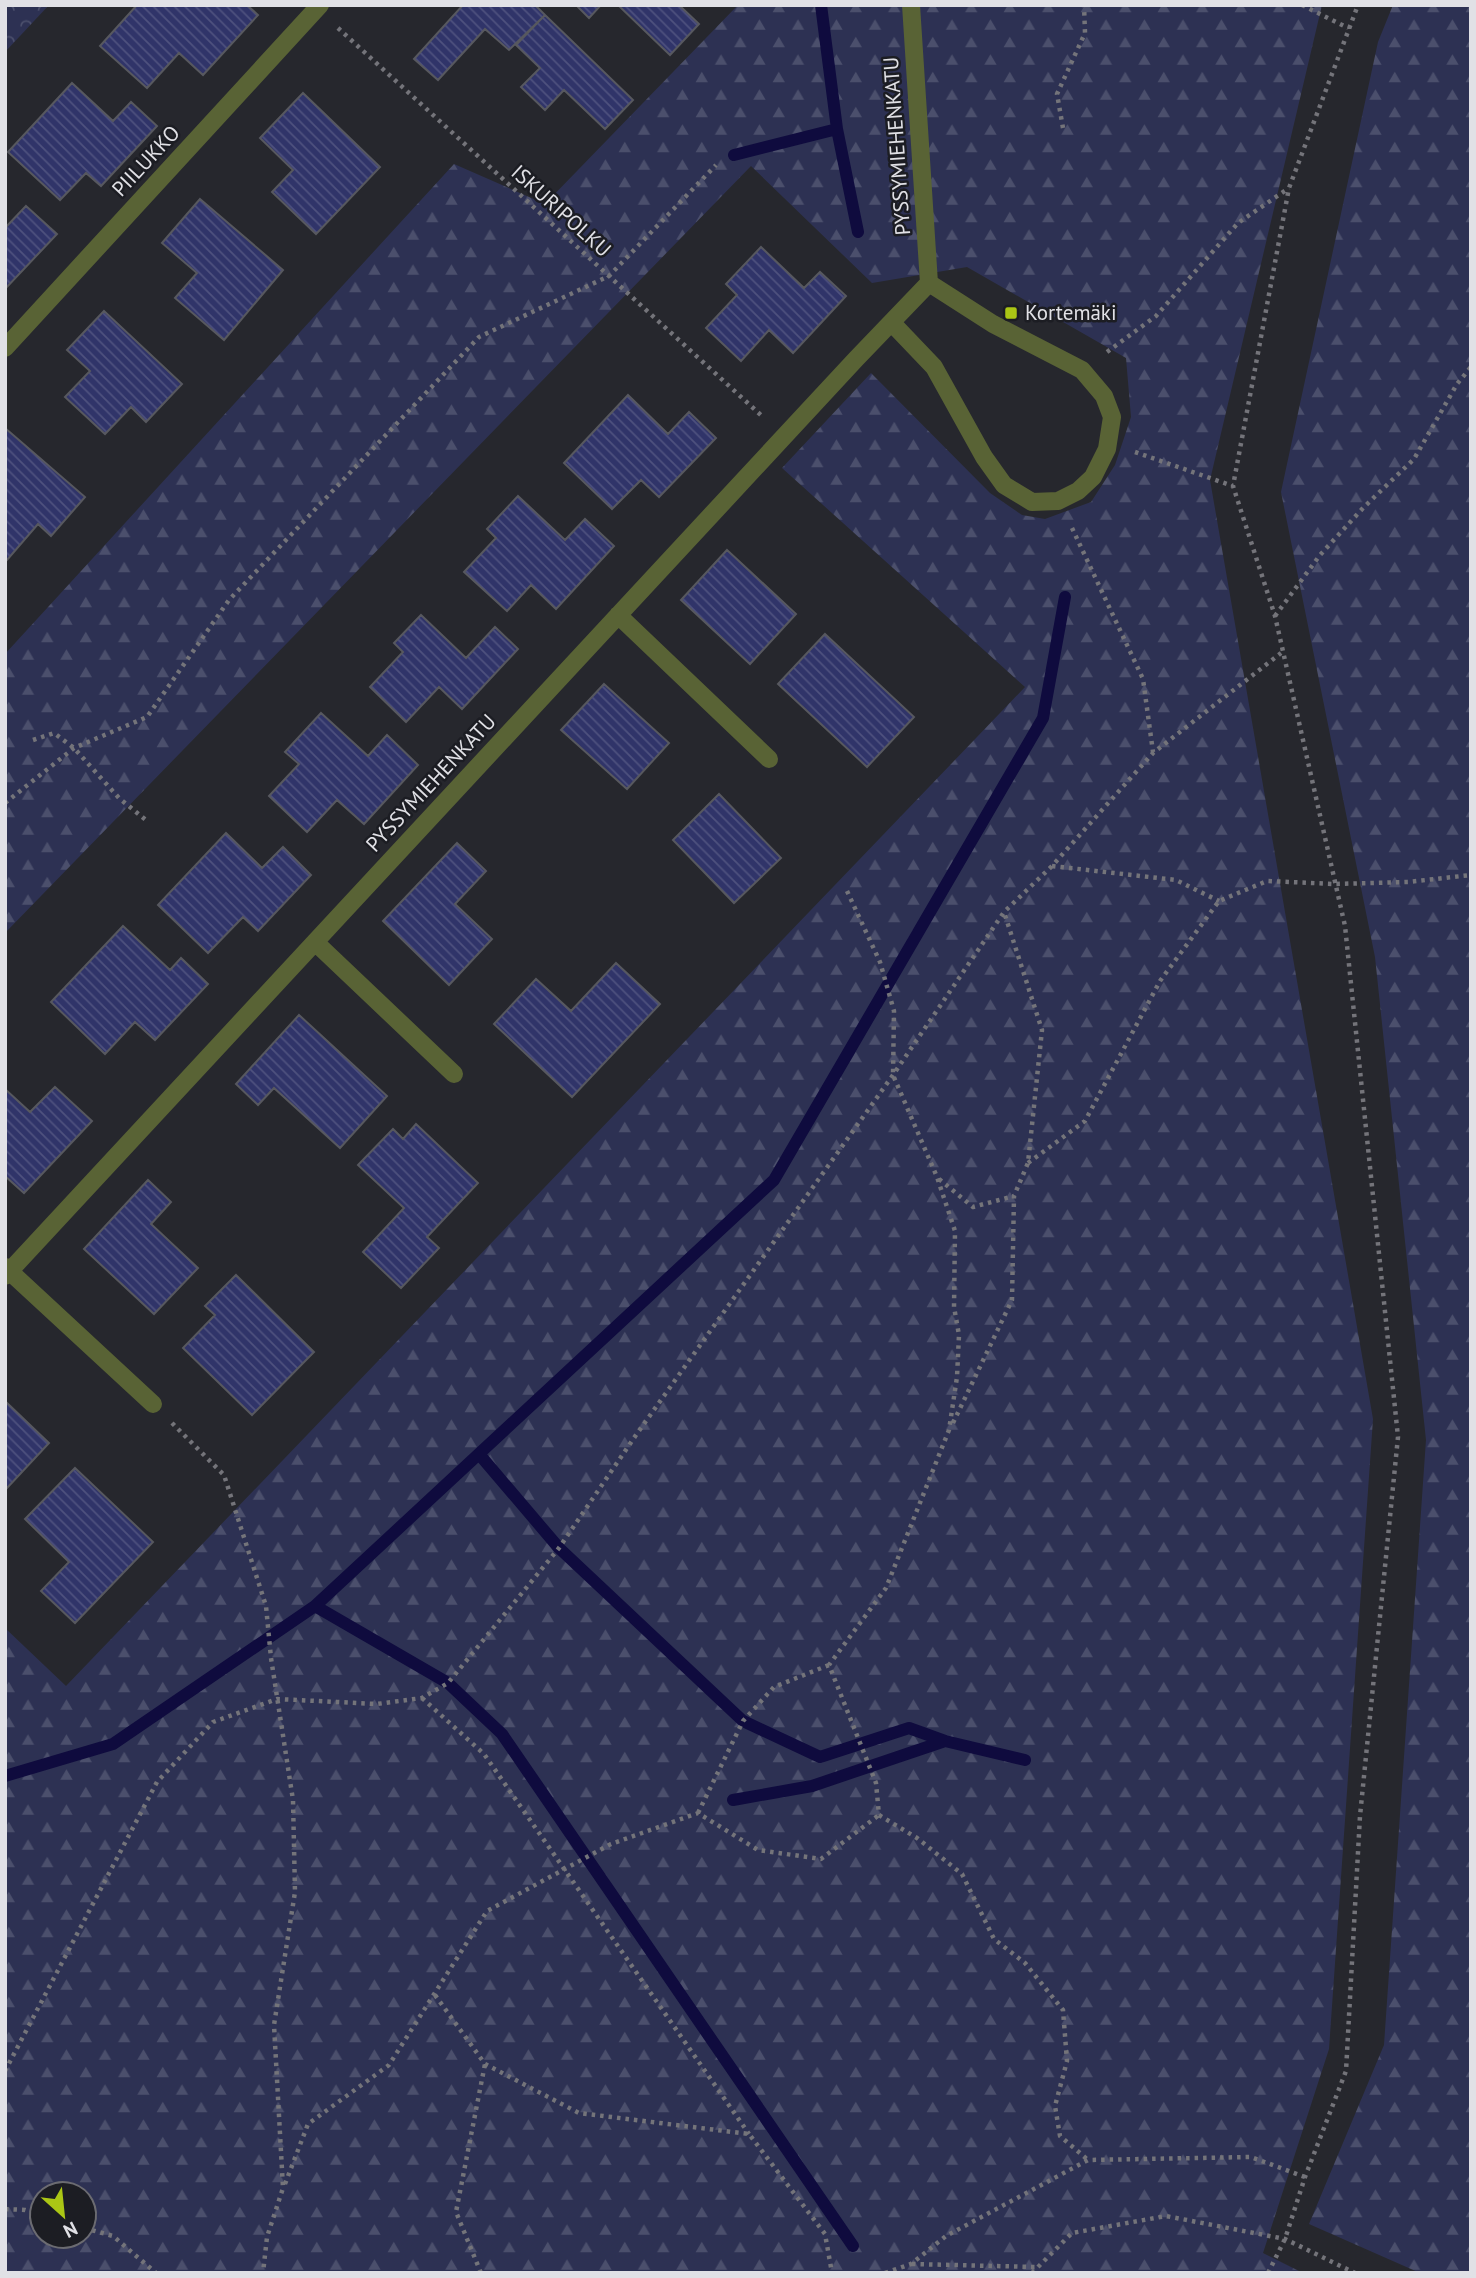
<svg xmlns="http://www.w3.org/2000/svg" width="1476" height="2278" font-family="'PT Sans',sans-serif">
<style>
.forest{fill:url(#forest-firs);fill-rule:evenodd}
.park{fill:url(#park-crowns)}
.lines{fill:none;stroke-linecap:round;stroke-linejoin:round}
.stream{stroke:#0f0b3e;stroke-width:12}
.building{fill:url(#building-back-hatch);stroke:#57585f;stroke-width:2}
.path{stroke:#74747a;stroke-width:4.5;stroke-dasharray:3.5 5;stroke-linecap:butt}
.minor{stroke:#596335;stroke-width:18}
.poi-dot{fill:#abc615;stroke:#1c1d23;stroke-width:2.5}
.labels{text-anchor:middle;stroke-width:5;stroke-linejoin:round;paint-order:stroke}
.street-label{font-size:21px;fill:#e1e1e6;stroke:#1c1d23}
.poi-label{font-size:21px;fill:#e1e1e6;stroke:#1c1d23;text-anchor:start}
</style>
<defs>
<pattern id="forest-firs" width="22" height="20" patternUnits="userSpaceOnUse" patternTransform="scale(1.75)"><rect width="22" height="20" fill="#2d3153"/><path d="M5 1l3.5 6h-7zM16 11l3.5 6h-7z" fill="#4b4f6c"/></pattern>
<pattern id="park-crowns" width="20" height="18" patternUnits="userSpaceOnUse" patternTransform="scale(1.75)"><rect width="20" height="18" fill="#2d3153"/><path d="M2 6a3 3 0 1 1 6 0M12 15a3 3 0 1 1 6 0" fill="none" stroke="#4b4f6c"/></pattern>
<pattern id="building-back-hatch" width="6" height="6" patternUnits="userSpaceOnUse" patternTransform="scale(1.75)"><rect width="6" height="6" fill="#303469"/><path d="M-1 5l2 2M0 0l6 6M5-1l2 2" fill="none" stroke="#4e517e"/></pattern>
</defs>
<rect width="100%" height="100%" fill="#26272d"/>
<path class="forest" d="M 738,5 L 1322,5 L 1210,480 L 1373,1419 L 1329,2049 L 1263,2253 L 1303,2273 L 5,2273 L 5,1628 L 66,1686 L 1025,687 L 782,468 L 871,373 L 990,493 L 1022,515 L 1045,519 L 1091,502 L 1115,465 L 1131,417 L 1126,358 L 967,267 L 872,283 L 751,166 L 5,933 L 5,654 L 454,164 L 545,204 ZM 42,2194 L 84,2194 L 84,2236 L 42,2236 Z
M 1393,5 L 1471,5 L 1471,2273 L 1420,2273 L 1309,2224 L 1384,2045 L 1426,1440 L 1375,957 L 1281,492 L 1378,42 Z"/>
<path class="park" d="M 5,5 L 49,5 L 5,52 Z"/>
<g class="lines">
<path class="stream" d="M 821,5 L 837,129 L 858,232
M 734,155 L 837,129
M 479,1454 L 559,1548 L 743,1721 L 820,1757 L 909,1728 L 945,1741 L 1025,1760
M 315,1606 L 448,1683 L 502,1734 L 853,2246
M 5,1776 L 113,1744 L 315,1606 L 774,1180 L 1043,718 L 1065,597
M 733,1800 L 812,1786 L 945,1741"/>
</g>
<path class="building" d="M 137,5 L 247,5 L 258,15 L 203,75 L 179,53 L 147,88 L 100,46 Z
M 463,5 L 535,5 L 545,15 L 509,50 L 485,29 L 438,80 L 414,59 Z
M 576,5 L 601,5 L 589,18 Z
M 618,5 L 679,5 L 699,24 L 670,55 Z
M 545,15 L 633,100 L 605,129 L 564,90 L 545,110 L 521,87 L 540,68 L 516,45 Z
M 72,83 L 113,121 L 131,102 L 157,126 L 101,186 L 86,173 L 60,200 L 8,152 Z
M 303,93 L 380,167 L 316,234 L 272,192 L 293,170 L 260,138 Z
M 200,199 L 283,270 L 224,340 L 175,298 L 197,273 L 162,243 Z
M 26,206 L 57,234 L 5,289 L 5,228 Z
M 761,247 L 804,288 L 820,272 L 846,296 L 793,353 L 769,330 L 741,361 L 706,328 L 737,295 L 726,284 Z
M 104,311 L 182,384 L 146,422 L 131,407 L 105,434 L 65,397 L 90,371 L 67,350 Z
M 628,395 L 668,434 L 689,412 L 716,438 L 659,497 L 641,480 L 612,509 L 564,463 Z
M 5,428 L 85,497 L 51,536 L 38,524 L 7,560 L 5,559 Z
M 518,496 L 565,540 L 585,519 L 614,546 L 556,609 L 531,585 L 507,611 L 464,572 L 496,538 L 487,529 Z
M 727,550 L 796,614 L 750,664 L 681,600 Z
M 421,615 L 466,658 L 495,627 L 518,649 L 462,709 L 439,687 L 406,722 L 370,687 L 403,652 L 394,643 Z
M 825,634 L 914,717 L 867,767 L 778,684 Z
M 604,684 L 669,743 L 627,789 L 561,730 Z
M 321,713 L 368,756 L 387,735 L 418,765 L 364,824 L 337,800 L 307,832 L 269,796 L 299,764 L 285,752 Z
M 719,794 L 781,858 L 734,903 L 673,840 Z
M 226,833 L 262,868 L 283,847 L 311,875 L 258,931 L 243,917 L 208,953 L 158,905 Z
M 457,843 L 486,871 L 455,904 L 492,939 L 449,985 L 383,921 Z
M 123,926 L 170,970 L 181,958 L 208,984 L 155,1040 L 135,1022 L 105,1054 L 51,1002 Z
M 616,963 L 660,1004 L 572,1097 L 494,1024 L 536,979 L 571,1011 Z
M 299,1015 L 387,1096 L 340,1148 L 274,1088 L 258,1105 L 236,1084 Z
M 55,1087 L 92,1121 L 24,1193 L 5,1176 L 5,1089 L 30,1112 Z
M 416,1124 L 478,1183 L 427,1237 L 439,1248 L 401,1288 L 363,1252 L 404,1208 L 358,1165 L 393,1129 L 403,1139 Z
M 148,1180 L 171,1202 L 151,1224 L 198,1268 L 154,1314 L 84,1249 Z
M 236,1275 L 314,1352 L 252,1415 L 183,1348 L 215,1315 L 205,1306 Z
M 5,1401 L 49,1443 L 7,1488 L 5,1486 Z
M 75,1468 L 153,1542 L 75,1623 L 41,1591 L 69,1562 L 25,1519 Z"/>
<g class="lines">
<path class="path" d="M 1302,5 L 1348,28
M 338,28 L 763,417
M 1063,128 L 1057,94 L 1085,33 L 1084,5
M 1107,352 L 1156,316 L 1238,223 L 1289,188
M 1135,452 L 1233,486
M 1072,528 L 1143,679 L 1153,752
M 1275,616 L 1320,555 L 1364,507 L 1414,459 L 1457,384 L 1471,367
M 33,740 L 54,733 L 74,748 L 119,798 L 147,821
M 5,803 L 74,748 L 147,717 L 229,600 L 479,337 L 609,276 L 716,165
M 1052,866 L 1176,880 L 1219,901
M 847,891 L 880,962 L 894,1011 L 893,1075 L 937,1177 L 955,1231 L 954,1307 L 959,1335 L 957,1377 L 949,1430 L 886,1588 L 829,1665 L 876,1783 L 879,1815
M 1028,1163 L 1085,1121 L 1160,981 L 1219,901 L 1267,881 L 1334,884 L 1408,882 L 1471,875
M 939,1179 L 973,1207 L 1014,1196
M 172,1423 L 224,1475 L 266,1606 L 271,1658 L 293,1800 L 295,1892 L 274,2025 L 283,2188 L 267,2237 L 263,2273
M 953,1423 L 1012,1300 L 1014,1196 L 1028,1163 L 1042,1030 L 1004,912
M 422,1698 L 484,1754 L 749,2134
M 698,1813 L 743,1721 L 774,1687 L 829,1665
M 879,1815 L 917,1838 L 962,1874 L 994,1939 L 1025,1963 L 1063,2010 L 1067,2061 L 1055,2106 L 1060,2136 L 1088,2160
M 435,1995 L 485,2064 L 579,2113 L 749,2134 L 825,2234 L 832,2273
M 5,2071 L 157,1782 L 213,1722 L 277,1699 L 377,1704 L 422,1698 L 448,1683 L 559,1548 L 636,1435 L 893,1075 L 1004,912 L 1052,866 L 1153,753 L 1281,653
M 285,2184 L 308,2124 L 389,2065 L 487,1911 L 611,1844 L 698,1813 L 758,1850 L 821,1859 L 879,1815
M 5,2209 L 25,2210 L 42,2215
M 84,2228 L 113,2236 L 156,2273
M 912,2264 L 1036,2267
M 481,2273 L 456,2212 L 485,2064
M 885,2273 L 911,2264 L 946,2236 L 1088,2160 L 1251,2157 L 1305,2177
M 1032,2273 L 1072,2233 L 1166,2216 L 1285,2239 L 1355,2273
M 1268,2273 L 1285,2239 L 1305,2177 L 1346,2071 L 1360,1816 L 1398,1437 L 1345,926 L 1275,616 L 1233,486 L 1289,188 L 1358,5"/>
<path class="minor" d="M 911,5 L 929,283
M 892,323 L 934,367 L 984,457 L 1004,485 L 1032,502 L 1058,501 L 1078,491 L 1093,477 L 1107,449 L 1112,417 L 1104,396 L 1082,370 L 993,324 L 929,283
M 5,348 L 320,5
M 618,615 L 769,759
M 315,942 L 454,1074
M 5,1267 L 153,1404
M 5,1276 L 856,359 L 929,283"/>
</g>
<rect class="poi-dot" x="1004" y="306" width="14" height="14" rx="3.5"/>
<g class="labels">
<g class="street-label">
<text transform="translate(897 146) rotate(-94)" y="7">PYSSYMIEHENKATU</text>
<text transform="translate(146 161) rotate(-47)" y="7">PIILUKKO</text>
<text transform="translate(561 211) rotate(42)" y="7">ISKURIPOLKU</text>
<text transform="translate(431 783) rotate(-47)" y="7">PYSSYMIEHENKATU</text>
</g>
<g class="poi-label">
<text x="1025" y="320">Kortemäki</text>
</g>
</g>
<rect width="1476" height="2278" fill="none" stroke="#e1e1e6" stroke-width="14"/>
<g transform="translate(63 2215) rotate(153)"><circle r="33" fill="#1c1d23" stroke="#6b6b71" stroke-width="2"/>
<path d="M0-5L12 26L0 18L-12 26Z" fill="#abc615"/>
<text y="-10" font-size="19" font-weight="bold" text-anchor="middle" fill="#e1e1e6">N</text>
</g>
</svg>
